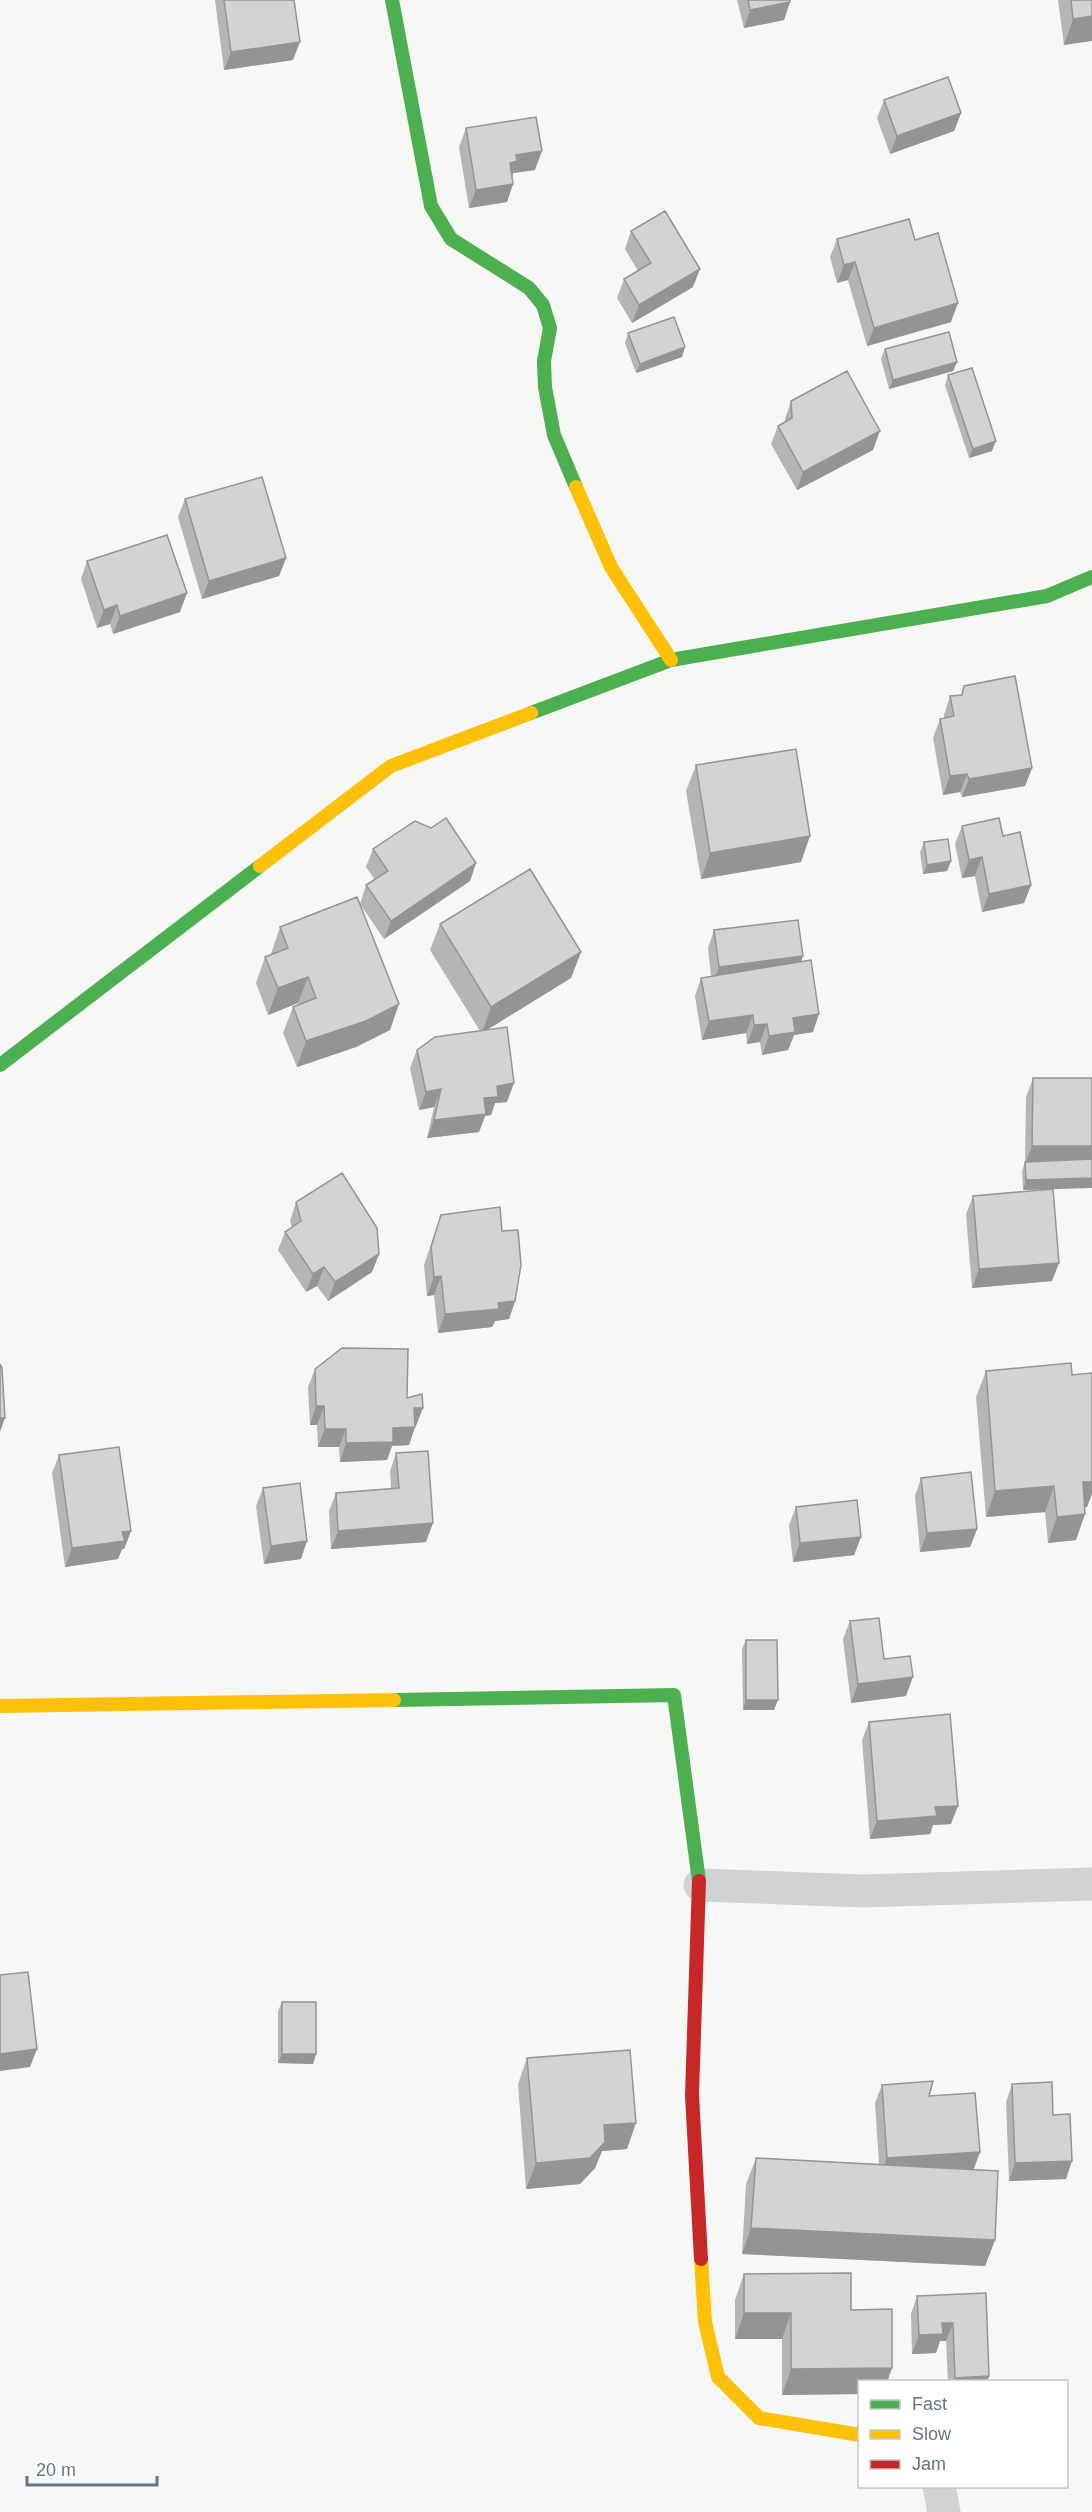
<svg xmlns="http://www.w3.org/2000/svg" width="1092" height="2512" font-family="Helvetica,sans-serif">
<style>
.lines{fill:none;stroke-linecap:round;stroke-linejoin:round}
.street{stroke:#d1d2d3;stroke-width:33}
.fast{stroke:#4caf50;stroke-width:14}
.slow{stroke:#ffc107;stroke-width:14}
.jam{stroke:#c62828;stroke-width:14}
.wall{fill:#b5b5b5}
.shaded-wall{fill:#939494}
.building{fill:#d2d3d3;stroke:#939494;stroke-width:1.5}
</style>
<rect width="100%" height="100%" fill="#f7f7f6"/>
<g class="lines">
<path class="street" d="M 700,1885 L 863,1891 L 1092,1884
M 939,2486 L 944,2512"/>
<path class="fast" d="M 392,0 L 431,206 L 451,239 L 529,288 L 543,305 L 550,328 L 544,361 L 545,387 L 554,435 L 576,487
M 531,713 L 671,660 L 1047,596 L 1092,577
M 0,1065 L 260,866
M 394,1700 L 674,1695 L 699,1881"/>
<path class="slow" d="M 576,487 L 611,567 L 671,660
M 260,866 L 391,766 L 531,713
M 0,1706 L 394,1700
M 701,2259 L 705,2322 L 718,2377 L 759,2418 L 860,2435"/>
<path class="jam" d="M 699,1881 L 692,2095 L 701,2259"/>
</g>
<path class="wall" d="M 215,0 L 294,0 L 293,60 L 224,70 Z
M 737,0 L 790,0 L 784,20 L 744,28 Z
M 1058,0 L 1092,0 L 1064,45 Z
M 884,100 L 961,113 L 954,131 L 890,154 L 877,118 Z
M 466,128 L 535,170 L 513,173 L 512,176 L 513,184 L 507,202 L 469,208 L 459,147 Z
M 631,231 L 693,287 L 632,323 L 617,298 L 624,279 L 638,271 L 625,249 Z
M 837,239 L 915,240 L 951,322 L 867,346 L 848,280 L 837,283 L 830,257 Z
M 628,333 L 682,357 L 636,373 L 625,343 Z
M 885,349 L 957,362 L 953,371 L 889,389 L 881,359 Z
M 948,375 L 992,451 L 969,458 L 945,385 Z
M 791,401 L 873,450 L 797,490 L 771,444 L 778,426 L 785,422 L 785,419 Z
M 185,499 L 286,558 L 279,576 L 202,599 L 178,517 Z
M 87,561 L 180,612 L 113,634 L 110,624 L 97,628 L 81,579 Z
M 964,686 L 1032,768 L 1025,786 L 962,797 L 960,792 L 943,795 L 933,738 L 940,719 L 944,718 L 944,715 L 950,696 L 961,695 Z
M 696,765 L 801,862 L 701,879 L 686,791 Z
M 962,826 L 1003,836 L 1031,885 L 1024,903 L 982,912 L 975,876 L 962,878 L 955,844 Z
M 924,842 L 951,861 L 947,871 L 923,874 L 920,852 Z
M 373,849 L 476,863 L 470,881 L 384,939 L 360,904 L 366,885 L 375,880 L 366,867 Z
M 440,924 L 581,952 L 571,978 L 486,1030 L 507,1102 L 495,1103 L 491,1115 L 485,1116 L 479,1132 L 427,1138 L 434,1107 L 419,1110 L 410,1068 L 417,1050 L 480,1031 L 430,950 Z
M 280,927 L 390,1030 L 356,1047 L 297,1067 L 283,1033 L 293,1007 L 299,1004 L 298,1003 L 268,1015 L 256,983 L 265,957 L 271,954 Z
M 714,930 L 803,956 L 801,961 L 813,1032 L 794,1035 L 788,1050 L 762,1055 L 760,1042 L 747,1044 L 746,1033 L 702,1040 L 695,996 L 701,978 L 711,976 L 708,948 Z
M 1033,1078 L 1053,1189 L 1052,1281 L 972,1288 L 966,1214 L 973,1196 L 1050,1189 L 1023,1190 L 1022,1171 L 1025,1162 L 1026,1097 Z
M 296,1202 L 379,1254 L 372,1272 L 328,1301 L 317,1286 L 306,1292 L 278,1250 L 285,1232 L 292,1228 L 290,1221 Z
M 441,1215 L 502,1231 L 515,1301 L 509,1319 L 495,1321 L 492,1327 L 438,1333 L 434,1295 L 427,1296 L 424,1265 Z
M 315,1369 L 407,1398 L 416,1426 L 415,1426 L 409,1445 L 392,1446 L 387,1460 L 340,1462 L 339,1447 L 318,1447 L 317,1425 L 310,1425 L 308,1387 Z
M 986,1371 L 1087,1507 L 1085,1507 L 1076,1540 L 1048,1543 L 1045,1512 L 986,1517 L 976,1397 Z
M 396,1453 L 426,1542 L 331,1549 L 329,1511 L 336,1493 L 391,1489 L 390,1471 Z
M 59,1455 L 131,1531 L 124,1549 L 122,1549 L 118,1559 L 65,1567 L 52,1473 Z
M 921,1478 L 977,1529 L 970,1547 L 920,1552 L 915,1496 Z
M 263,1488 L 301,1559 L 264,1564 L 256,1506 Z
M 796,1507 L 861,1537 L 854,1555 L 793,1562 L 789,1525 Z
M 850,1621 L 884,1659 L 906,1696 L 851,1703 L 843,1639 Z
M 746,1640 L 774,1710 L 743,1710 L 742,1649 Z
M 869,1722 L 951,1824 L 933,1825 L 930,1834 L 870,1839 L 862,1740 Z
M 282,2002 L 316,2054 L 313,2064 L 278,2063 L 278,2011 Z
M 527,2058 L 627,2149 L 602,2151 L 595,2168 L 580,2184 L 526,2189 L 518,2084 Z
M 1012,2084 L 1053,2115 L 1066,2179 L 1009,2181 L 1006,2102 Z
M 882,2085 L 929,2096 L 980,2152 L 974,2169 L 995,2240 L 985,2266 L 742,2254 L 746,2184 L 756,2158 L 879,2164 L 875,2103 Z
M 744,2274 L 851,2310 L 892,2368 L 887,2382 L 860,2382 L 860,2394 L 782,2395 L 782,2339 L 735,2339 L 735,2300 Z
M 986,2293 L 989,2376 L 987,2382 L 948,2382 L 946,2341 L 940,2341 L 936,2353 L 912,2354 L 911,2314 L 917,2296 Z"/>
<path class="shaded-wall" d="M 790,2 L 784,20 L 744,28 L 750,10 Z
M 1092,16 L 1092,41 L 1064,45 L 1073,19 Z
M 300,42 L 293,60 L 224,70 L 231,52 Z
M 961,113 L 954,131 L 890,154 L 897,136 Z
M 542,151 L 535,170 L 513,173 L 511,180 L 510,163 L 516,155 Z
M 513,184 L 507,202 L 469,208 L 476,190 Z
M 855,262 L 848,280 L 837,283 L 844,265 Z
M 700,269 L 693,287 L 632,323 L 639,305 Z
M 958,303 L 951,322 L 867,346 L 874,328 Z
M 685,347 L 682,357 L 636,373 L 640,364 Z
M 957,362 L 953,371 L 889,389 L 893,380 Z
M 880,431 L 873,450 L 797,490 L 803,472 Z
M 996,441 L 992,451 L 969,458 L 973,449 Z
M 286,558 L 279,576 L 202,599 L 209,581 Z
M 187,593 L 180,612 L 113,634 L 120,616 Z
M 117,605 L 110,624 L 97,628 L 104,610 Z
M 1032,768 L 1025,786 L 962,797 L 969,779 Z
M 967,774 L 960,792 L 943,795 L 950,776 Z
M 810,836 L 801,862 L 701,879 L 710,853 Z
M 982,857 L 975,876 L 962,878 L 969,860 Z
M 951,861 L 947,871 L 923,874 L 927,865 Z
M 476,863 L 470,881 L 384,939 L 391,921 Z
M 1031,885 L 1024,903 L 982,912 L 989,894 Z
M 581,952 L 571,978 L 482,1033 L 491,1007 Z
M 803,956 L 796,975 L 712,985 L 719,967 Z
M 308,977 L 298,1003 L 268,1015 L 278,988 Z
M 399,1004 L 390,1030 L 356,1047 L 297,1067 L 306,1041 Z
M 819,1014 L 813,1032 L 794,1035 L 788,1050 L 762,1055 L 769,1036 L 793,1018 Z
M 753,1015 L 746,1033 L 702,1040 L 709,1021 Z
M 767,1024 L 760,1042 L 747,1044 L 754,1025 Z
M 514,1083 L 507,1102 L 495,1103 L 491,1115 L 485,1116 L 479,1132 L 427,1138 L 434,1120 L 497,1086 Z
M 441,1089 L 434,1107 L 419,1110 L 426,1092 Z
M 1032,1146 L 1092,1146 L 1092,1165 L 1025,1165 Z
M 1092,1178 L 1092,1188 L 1023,1190 L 1026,1180 Z
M 379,1254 L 372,1272 L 328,1301 L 335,1282 Z
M 1059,1263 L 1052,1281 L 972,1288 L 979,1269 Z
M 324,1267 L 317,1286 L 306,1292 L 313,1274 Z
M 441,1276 L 434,1295 L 427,1296 L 434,1277 Z
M 515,1301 L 509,1319 L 495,1321 L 492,1327 L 438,1333 L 445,1314 L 498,1303 Z
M 316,1406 L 324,1406 L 317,1425 L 310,1425 Z
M 414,1408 L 423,1408 L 416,1426 L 408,1426 Z
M 0,1418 L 5,1418 L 0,1432 Z
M 415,1427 L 409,1445 L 392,1446 L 387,1460 L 340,1462 L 346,1443 L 393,1428 Z
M 325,1429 L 346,1429 L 339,1447 L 318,1447 Z
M 1092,1478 L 1092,1494 L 1087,1507 L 1074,1508 L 1083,1482 Z
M 1054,1486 L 1045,1512 L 986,1517 L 995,1491 Z
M 1085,1514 L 1076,1540 L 1048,1543 L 1057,1517 Z
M 433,1523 L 426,1542 L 331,1549 L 338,1531 Z
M 977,1529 L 970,1547 L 920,1552 L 927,1533 Z
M 131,1531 L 124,1549 L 122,1549 L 118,1559 L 65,1567 L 72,1548 L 122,1532 Z
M 861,1537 L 854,1555 L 793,1562 L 800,1543 Z
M 307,1541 L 301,1559 L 264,1564 L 271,1546 Z
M 913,1677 L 906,1696 L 851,1703 L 858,1684 Z
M 746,1700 L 778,1700 L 774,1710 L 743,1710 Z
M 958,1806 L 951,1824 L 933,1825 L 930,1834 L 870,1839 L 877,1821 L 935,1807 Z
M 37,2049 L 30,2067 L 0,2071 L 0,2054 Z
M 282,2054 L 316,2054 L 313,2064 L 278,2063 Z
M 636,2123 L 627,2149 L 602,2151 L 595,2168 L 580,2184 L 526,2189 L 536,2163 L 604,2125 Z
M 980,2152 L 973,2170 L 880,2177 L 887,2158 Z
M 1072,2161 L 1066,2179 L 1009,2181 L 1015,2163 Z
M 751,2228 L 995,2240 L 985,2266 L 742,2254 Z
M 744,2313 L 791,2313 L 782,2339 L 735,2339 Z
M 942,2323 L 953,2323 L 946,2341 L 940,2341 L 936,2353 L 912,2354 L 919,2335 Z
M 892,2368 L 887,2382 L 860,2382 L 860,2394 L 782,2395 L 791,2369 Z
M 989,2376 L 987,2382 L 954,2382 L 955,2378 Z"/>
<path class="building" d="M 224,0 L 294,0 L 300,42 L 231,52 Z
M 748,0 L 790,0 L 790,2 L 750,10 Z
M 1071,0 L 1092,0 L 1092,16 L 1073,19 Z
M 948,77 L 961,113 L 897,136 L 884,100 Z
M 536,117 L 542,151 L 516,155 L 517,161 L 510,163 L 513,184 L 476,190 L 466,128 Z
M 665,211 L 700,269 L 639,305 L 624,279 L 651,263 L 631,231 Z
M 909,219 L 915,240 L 938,233 L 958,303 L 874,328 L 855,262 L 844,265 L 837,239 Z
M 674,317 L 685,347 L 640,364 L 628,333 Z
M 949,332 L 957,362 L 893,380 L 885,349 Z
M 972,368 L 996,441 L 973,449 L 948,375 Z
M 847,371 L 880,431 L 803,472 L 778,426 L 792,418 L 791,401 Z
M 262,477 L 286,558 L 209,581 L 185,499 Z
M 167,535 L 187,593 L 120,616 L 117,605 L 104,610 L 87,561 Z
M 1015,676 L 1032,768 L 969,779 L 967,774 L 950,776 L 940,719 L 954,716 L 950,696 L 962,695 L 964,686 Z
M 796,749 L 810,836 L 710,853 L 696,765 Z
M 446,818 L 476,863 L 391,921 L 366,885 L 388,871 L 373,849 L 415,821 L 431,828 Z
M 999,818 L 1003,836 L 1020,832 L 1031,885 L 989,894 L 982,857 L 969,860 L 962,826 Z
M 948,839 L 951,861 L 927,865 L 924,842 Z
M 530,869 L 581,952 L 491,1007 L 440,924 Z
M 357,897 L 399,1004 L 366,1021 L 306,1041 L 293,1007 L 316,998 L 308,977 L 278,988 L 265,957 L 288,948 L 280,927 Z
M 798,920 L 803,956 L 719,967 L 714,930 Z
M 811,960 L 819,1014 L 793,1018 L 795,1032 L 769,1036 L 767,1024 L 754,1025 L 753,1015 L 709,1021 L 701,978 Z
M 507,1027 L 514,1083 L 497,1086 L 498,1097 L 484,1098 L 486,1114 L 434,1120 L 441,1089 L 426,1092 L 417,1050 L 435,1037 Z
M 1033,1078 L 1092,1078 L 1092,1146 L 1032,1146 Z
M 1092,1159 L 1092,1178 L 1026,1180 L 1025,1162 Z
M 342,1173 L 377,1228 L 379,1254 L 335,1282 L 324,1267 L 313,1274 L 285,1232 L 301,1221 L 296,1202 Z
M 1053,1189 L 1059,1263 L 979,1269 L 973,1196 Z
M 500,1207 L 502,1231 L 518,1230 L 521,1265 L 515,1301 L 498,1303 L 499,1309 L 445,1314 L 441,1276 L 434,1277 L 431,1247 L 441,1215 Z
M 342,1348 L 408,1349 L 407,1398 L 422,1394 L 423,1408 L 414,1408 L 415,1427 L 393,1428 L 393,1442 L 346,1443 L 346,1429 L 325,1429 L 324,1406 L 316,1406 L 315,1369 Z
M 1071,1363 L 1072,1375 L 1092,1373 L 1092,1482 L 1083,1482 L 1085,1514 L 1057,1517 L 1054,1486 L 995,1491 L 986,1371 Z
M 0,1364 L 2,1368 L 5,1418 L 0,1418 Z
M 119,1447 L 131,1531 L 122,1532 L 125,1541 L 72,1548 L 59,1455 Z
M 428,1451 L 433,1523 L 338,1531 L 336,1493 L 399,1488 L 396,1453 Z
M 971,1472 L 977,1529 L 927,1533 L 921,1478 Z
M 300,1483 L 307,1541 L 271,1546 L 263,1488 Z
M 857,1500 L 861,1537 L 800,1543 L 796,1507 Z
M 879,1618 L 884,1659 L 910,1656 L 913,1677 L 858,1684 L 850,1621 Z
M 746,1640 L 777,1640 L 778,1700 L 746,1700 Z
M 950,1714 L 958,1806 L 935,1807 L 937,1816 L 877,1821 L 869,1722 Z
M 28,1972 L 37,2049 L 0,2054 L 0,1975 Z
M 282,2002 L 316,2002 L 316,2054 L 282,2054 Z
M 630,2050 L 636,2123 L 604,2125 L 605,2142 L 590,2158 L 536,2163 L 527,2058 Z
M 933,2081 L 929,2096 L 975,2093 L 980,2152 L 887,2158 L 882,2085 Z
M 1052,2082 L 1053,2115 L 1070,2114 L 1072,2161 L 1015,2163 L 1012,2084 Z
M 756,2158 L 998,2171 L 995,2240 L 751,2228 Z
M 851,2273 L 851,2310 L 892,2309 L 892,2368 L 791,2369 L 791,2313 L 744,2313 L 744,2274 Z
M 986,2293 L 989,2376 L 955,2378 L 953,2323 L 942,2323 L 943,2334 L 919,2335 L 917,2296 Z"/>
<rect x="858" y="2380" width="210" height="108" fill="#ffffff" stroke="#c1c8cf" stroke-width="1.5"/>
<rect x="870" y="2400" width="30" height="9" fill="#4caf50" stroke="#c1c8cf" stroke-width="1.5"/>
<text x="912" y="2410" font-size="18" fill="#657588">Fast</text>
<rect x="870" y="2430" width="30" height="9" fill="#ffc107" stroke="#c1c8cf" stroke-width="1.5"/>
<text x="912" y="2440" font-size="18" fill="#657588">Slow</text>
<rect x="870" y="2460" width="30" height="9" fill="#c62828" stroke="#c1c8cf" stroke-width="1.5"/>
<text x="912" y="2470" font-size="18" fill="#657588">Jam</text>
<path d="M27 2476v9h130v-9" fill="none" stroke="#657588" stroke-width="3"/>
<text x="36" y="2476" font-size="18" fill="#657588" stroke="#ffffff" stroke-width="4.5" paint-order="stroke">20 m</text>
</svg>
